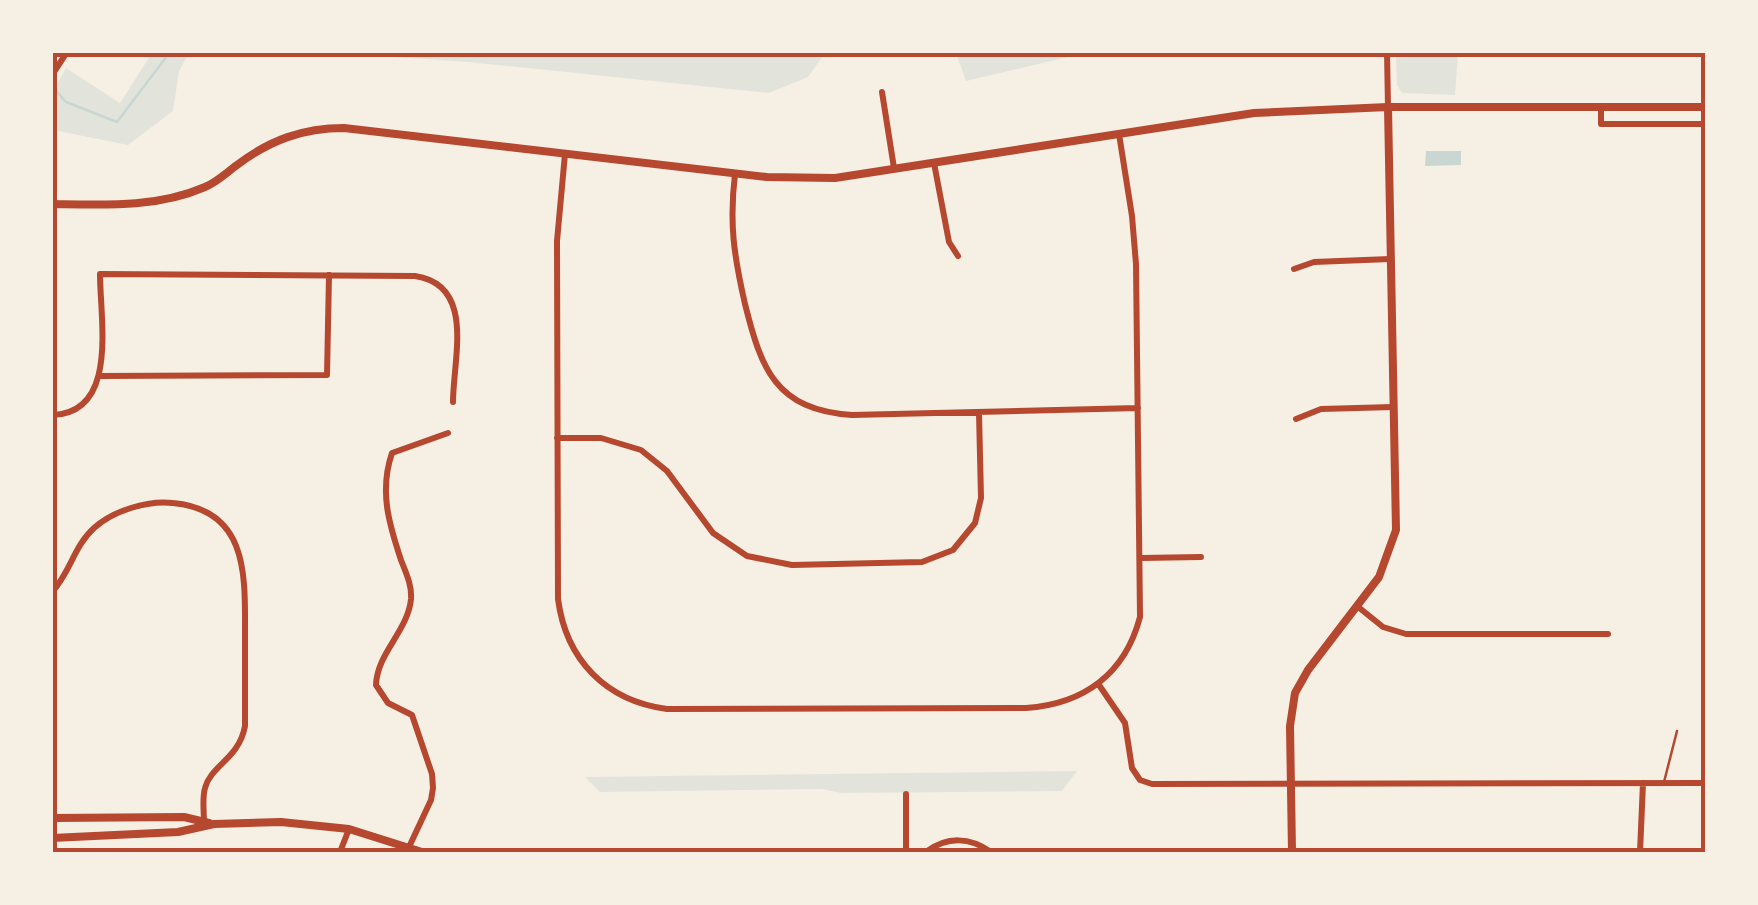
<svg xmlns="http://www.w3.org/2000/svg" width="1758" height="905" font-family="Barlow,sans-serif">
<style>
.green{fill:#e2e4dc}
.water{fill:#c9d6d2}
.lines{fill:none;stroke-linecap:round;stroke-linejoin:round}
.stream{stroke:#c9d6d2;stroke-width:2.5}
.service{stroke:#b5482f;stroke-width:2.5}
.minor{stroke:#b5482f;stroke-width:6}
.tertiary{stroke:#b5482f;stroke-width:8}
.secondary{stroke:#b5482f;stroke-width:8}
.neatline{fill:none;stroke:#b5482f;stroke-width:4}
</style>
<rect width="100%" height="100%" fill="#f6efe4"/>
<path class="green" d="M 152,53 L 189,53 L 179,71 L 173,111 L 128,145 L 53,130 L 53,91 L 66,68 L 120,103 Z
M 336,53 L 825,53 L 808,77 L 769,93 L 468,62 Z
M 956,53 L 956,52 L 1085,53 L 966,81 Z
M 1396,53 L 1458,53 L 1455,95 L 1402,93 L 1397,85 Z
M 1077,771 L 1062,791 L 841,793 L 822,789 L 600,792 L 585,777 Z"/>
<path class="water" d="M 1426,151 L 1461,151 L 1461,165 L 1425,166 Z"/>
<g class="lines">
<path class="stream" d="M 52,86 L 66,102 L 117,122 L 170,52"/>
<path class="service" d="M 1664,782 L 1677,731"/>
<path class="minor" d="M 1387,52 L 1388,107
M 52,75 L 67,52
M 882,92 L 894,168
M 1601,108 L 1601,124 L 1706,124
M 565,154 L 557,241 L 558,599 C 566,660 606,701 667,709 L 1026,708 C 1084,704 1125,674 1140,617 L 1136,264 L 1132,216 L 1119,134
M 934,163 L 949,242 L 958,256
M 735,174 C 729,223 734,256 745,304 C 761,368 775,410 852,415 L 1138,408
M 1294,269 L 1314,262 L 1390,259
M 100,376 L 327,375 L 329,275
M 52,415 C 119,413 100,320 100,274 L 415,276 C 476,285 453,359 453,402
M 1296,419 L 1321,409 L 1393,407
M 557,438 L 601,438 L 641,450 L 667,471 L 713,533 L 747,556 L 792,565 L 922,562 L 953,550 L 975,523 L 981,498 L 979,413
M 1141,558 L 1201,557
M 52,592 C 70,573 74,546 94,528 C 113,511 147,500 173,503 C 249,510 245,577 245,634 C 245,665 245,695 245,726 C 239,759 211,765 205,788 C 202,798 204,812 204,822
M 1357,606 L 1383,627 L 1406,634 L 1608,634
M 1099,685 L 1125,723 L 1132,768 L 1140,780 L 1152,784 L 1706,783
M 906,794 L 906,849 L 910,852
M 409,847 L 431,800 L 433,788 L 432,774 L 412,715 L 388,703 L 376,685 C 377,653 408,631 411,599 C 412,585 406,573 401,560 C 389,524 379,491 392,453 L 448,433
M 340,852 L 349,829
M 926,852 C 947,836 970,837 991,852
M 1640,852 L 1643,783"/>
<path class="tertiary" d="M 52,204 C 104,205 157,208 205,187 C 217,182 226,173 237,165 C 270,140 303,128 344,128 L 767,177 L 835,178 L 1254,113 L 1388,107 L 1706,107
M 1292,852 L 1290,726 L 1295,693 L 1308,670 L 1379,577 L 1396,530 L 1388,107"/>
<path class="secondary" d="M 52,818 L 184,817 L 209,823
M 52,838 L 178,832 L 214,824 L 281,822 L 349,829 L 422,852"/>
</g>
<rect width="1758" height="905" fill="none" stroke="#f6efe4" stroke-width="110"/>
<rect x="55" y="55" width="1648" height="795" class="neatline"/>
</svg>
